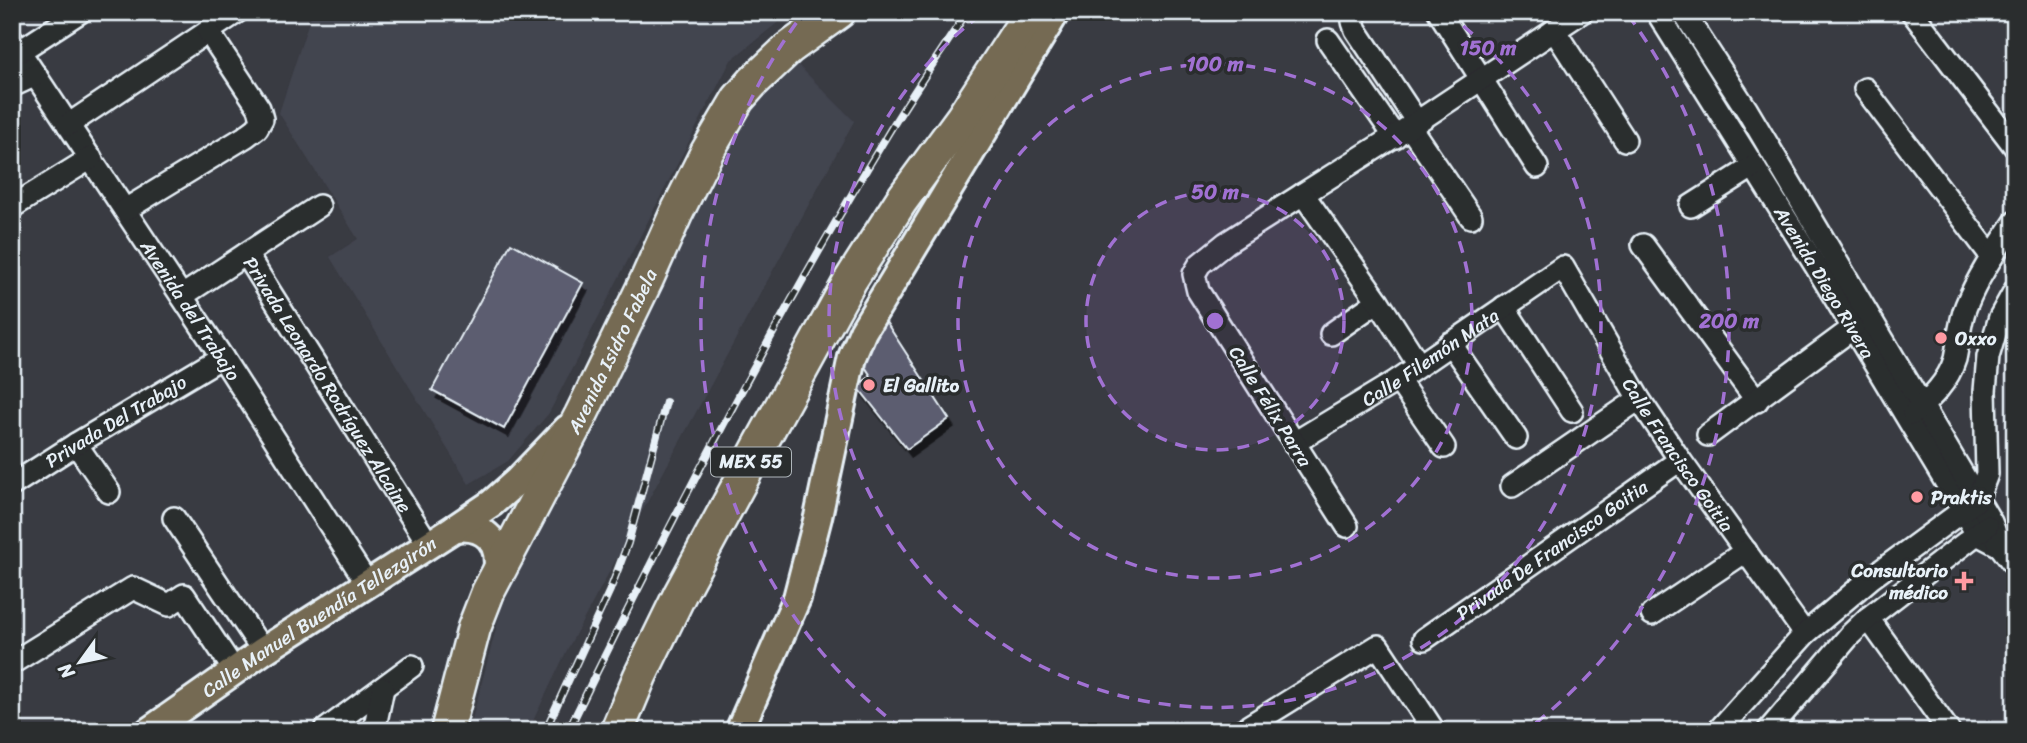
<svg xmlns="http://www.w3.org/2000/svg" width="2027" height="743" font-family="Sriracha,sans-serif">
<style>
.built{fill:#434550}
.building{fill:#5b5d6f;stroke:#e8f1f8;stroke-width:2;filter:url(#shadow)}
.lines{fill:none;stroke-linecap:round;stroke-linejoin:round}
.minor-casing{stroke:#e8f1f8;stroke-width:26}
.major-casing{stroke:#e8f1f8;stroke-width:32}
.highway-casing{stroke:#e8f1f8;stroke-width:37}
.minor{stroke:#2a2d2e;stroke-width:21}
.major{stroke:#746b52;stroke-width:26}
.highway{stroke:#746b52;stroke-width:32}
.rail-casing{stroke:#e8f1f8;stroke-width:8}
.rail{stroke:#2a2d2e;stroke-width:5;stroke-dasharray:16;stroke-linecap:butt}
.ring{fill:none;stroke:#a171d3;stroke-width:3.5;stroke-dasharray:12 9}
.poi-dot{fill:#ff9aa2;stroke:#2a2d2e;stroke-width:2.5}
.labels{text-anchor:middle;stroke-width:7;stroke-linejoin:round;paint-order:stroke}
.shield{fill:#2a2d2e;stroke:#afb6bb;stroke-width:2}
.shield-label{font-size:18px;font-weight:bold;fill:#e8f1f8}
.street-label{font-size:19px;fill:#e8f1f8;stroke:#2a2d2e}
.poi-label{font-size:19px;font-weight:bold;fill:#e8f1f8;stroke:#2a2d2e;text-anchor:start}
.centre{fill:#a171d3;stroke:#2a2d2e;stroke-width:3.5}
.ring-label{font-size:21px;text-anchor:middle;font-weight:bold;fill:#a171d3;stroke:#2a2d2e;stroke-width:7;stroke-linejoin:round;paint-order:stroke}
</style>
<defs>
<filter id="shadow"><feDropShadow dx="4.5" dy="8" stdDeviation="0" flood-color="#0009"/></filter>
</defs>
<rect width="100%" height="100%" fill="#393b42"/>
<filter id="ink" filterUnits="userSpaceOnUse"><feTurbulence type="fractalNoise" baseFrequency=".0143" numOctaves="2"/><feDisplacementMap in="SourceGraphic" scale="14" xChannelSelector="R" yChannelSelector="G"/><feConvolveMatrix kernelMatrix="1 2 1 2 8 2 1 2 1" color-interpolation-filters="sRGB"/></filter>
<g filter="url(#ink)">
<path class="built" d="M 312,12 L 791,12 L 731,60 L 549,413 L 508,461 L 469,484 L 330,257 L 358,239 L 279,113 Z
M 791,58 L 854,121 L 568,648 L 528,731 L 469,731 L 501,610 L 731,116 Z"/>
<path class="building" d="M 511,243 L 583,283 L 504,429 L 432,390 Z
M 882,316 L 949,419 L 907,449 L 857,386 L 871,376 L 862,362 Z"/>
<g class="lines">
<g class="minor-casing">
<g id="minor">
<path d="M 1357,12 L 1353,22 L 1356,30 L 1417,122"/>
<path d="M 1439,12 L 1537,167"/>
<path id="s1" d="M 1657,12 L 1817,268 L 1977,534 L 2000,546"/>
<path d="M 1683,12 L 1747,110 L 1991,522 L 2000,546 L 2015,566"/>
<path d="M 1912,12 L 2015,147"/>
<path d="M 1554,30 L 1625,140"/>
<path id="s2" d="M 12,40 L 222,357 L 367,583"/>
<path d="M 1328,40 L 1395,137"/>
<path d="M 20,51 L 80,12"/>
<path d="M 12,86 L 36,75"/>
<path d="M 1865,89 L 1992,257"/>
<path d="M 68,125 L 237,12"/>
<path d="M 1410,127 L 1471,217"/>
<path d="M 1303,194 L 1417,122 L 1582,12"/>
<path d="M 1691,206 L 1754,166"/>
<path d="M 12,207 L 91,158"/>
<path d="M 125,210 L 245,137 L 257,128 L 262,119 L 259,108 L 208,31"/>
<path d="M 1643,245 L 1757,401"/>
<path id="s3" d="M 246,254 L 429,545"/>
<path d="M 182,296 L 319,206"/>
<path d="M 1504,307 L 1572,411"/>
<path d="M 1331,334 L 1378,301"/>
<path d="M 1450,343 L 1516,438"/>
<path d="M 1398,380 L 1444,447"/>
<path d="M 1913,414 C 1931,398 1948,382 1955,359 C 1959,341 1959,323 1966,306 C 1978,276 1997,249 2015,222"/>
<path d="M 1708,435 L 1853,328"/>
<path id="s4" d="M 1294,443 L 1398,380 L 1563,267 L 1639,399 L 1680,460 L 1805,634"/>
<path d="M 76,444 L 109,492"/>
<path id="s5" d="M 12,485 L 76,444 L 222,357"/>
<path d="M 1512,486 L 1639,399"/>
<path d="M 174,518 L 263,651"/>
<path d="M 1347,526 L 1198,291 L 1194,274 L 1200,264 L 1226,243 L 1303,194 L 1378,301 L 1419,365"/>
<path d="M 1652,614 L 1746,551"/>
<path d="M 1868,618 L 1949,731"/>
<path id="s6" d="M 1424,639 L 1680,460"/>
<path d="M 12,663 L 133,588 L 169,605 L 184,595 L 234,670"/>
<path d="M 324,731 L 412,666"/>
<path d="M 374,731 L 383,688"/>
<path d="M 1241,731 L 1378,646 L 1434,731"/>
<path d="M 1718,731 L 1805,634 L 1871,578 L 1977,500 L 1987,474 L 1985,391 L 1988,357 L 2000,317 L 2015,290"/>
<path d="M 1768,731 L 1850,635 L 1868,618 L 1987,526"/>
</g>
</g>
<g class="major-casing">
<g id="major">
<path d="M 455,528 C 486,524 502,543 497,573"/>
<path id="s7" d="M 149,731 L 263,651 L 455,528 L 492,503 L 517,481 L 567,429"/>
<path d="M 739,731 L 797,598 L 818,517 L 852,357 L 863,331 L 1056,12"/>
</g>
</g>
<g class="highway-casing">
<g id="highway">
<path id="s8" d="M 447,731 L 474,628 L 488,592 L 581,415 L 647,279 L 676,214 L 707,152 L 738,99 L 753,82 L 789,48 L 839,12"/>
<path d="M 617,731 L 640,676 L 680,594 L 759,447 L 850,281 L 901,201 L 962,118 L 1031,12"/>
</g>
</g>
<use href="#minor" class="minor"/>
<use href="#major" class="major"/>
<use href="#highway" class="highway"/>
<g class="rail-casing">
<path id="rail" d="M 545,731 L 610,590 L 628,543 L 666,402
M 568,731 C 666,529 770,329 886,137 C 911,95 940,54 967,12"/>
</g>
<use href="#rail" class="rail"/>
</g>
</g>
<circle cx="1215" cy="321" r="129" fill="#a171d3" fill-opacity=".12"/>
<g class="ring">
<circle cx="1215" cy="321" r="129"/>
<circle cx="1215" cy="321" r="257"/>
<path d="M1447 13A386 386 0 1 1 983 13"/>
<path d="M902 729A514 514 0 0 1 802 15M1628 15A514 514 0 0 1 1528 729"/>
</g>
<g class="poi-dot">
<circle cx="1941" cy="338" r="7"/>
<circle cx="869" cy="385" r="7"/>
<circle cx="1917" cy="497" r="7"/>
<path d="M1960.5 570.5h7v7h7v7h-7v7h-7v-7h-7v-7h7z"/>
</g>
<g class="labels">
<rect class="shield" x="711" y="447.5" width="80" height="29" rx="5"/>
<g class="shield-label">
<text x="751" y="468">MEX 55</text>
</g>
<g class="street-label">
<text dy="7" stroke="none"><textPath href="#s1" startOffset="318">Avenida Diego Rivera</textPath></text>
<text dy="7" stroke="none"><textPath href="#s2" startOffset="324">Avenida del Trabajo</textPath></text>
<text dy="7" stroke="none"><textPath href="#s8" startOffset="416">Avenida Isidro Fabela</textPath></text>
<text dy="7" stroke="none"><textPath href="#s4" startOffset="161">Calle Filemón Mata</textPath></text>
<text dy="7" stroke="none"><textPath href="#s3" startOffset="154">Privada Leonardo Rodríguez Alcaine</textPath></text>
<text transform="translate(1271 406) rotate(58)" y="7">Calle Félix Parra</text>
<text dy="7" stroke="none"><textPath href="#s5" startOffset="122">Privada Del Trabajo</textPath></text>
<text dy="7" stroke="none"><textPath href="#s4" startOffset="542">Calle Francisco Goitia</textPath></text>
<text dy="7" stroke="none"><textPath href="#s6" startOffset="156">Privada De Francisco Goitia</textPath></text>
<text dy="7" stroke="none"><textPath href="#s7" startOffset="205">Calle Manuel Buendía Tellezgirón</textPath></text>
</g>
<g class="poi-label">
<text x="1955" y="345">Oxxo</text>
<text x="883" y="392">El Gallito</text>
<text x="1931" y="504">Praktis</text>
<text x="1948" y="577" text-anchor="end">Consultorio<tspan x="1948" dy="22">médico</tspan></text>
</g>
</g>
<circle cx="1215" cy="321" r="10" class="centre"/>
<g class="ring-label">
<text x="1488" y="55">150 m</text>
<text x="1215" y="71">100 m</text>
<text x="1215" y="199">50 m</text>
<text x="1729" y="328">200 m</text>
</g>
<rect width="2027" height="743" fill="none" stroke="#2a2d2e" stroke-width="42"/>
<rect x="21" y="21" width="1985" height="701" fill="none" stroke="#e8f1f8" stroke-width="2.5" filter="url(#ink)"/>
<g transform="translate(80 662) rotate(237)" stroke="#2a2d2e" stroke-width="5" paint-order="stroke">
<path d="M0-5L12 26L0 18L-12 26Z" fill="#e8f1f8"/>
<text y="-10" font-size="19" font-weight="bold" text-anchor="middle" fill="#e8f1f8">N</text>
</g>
</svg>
